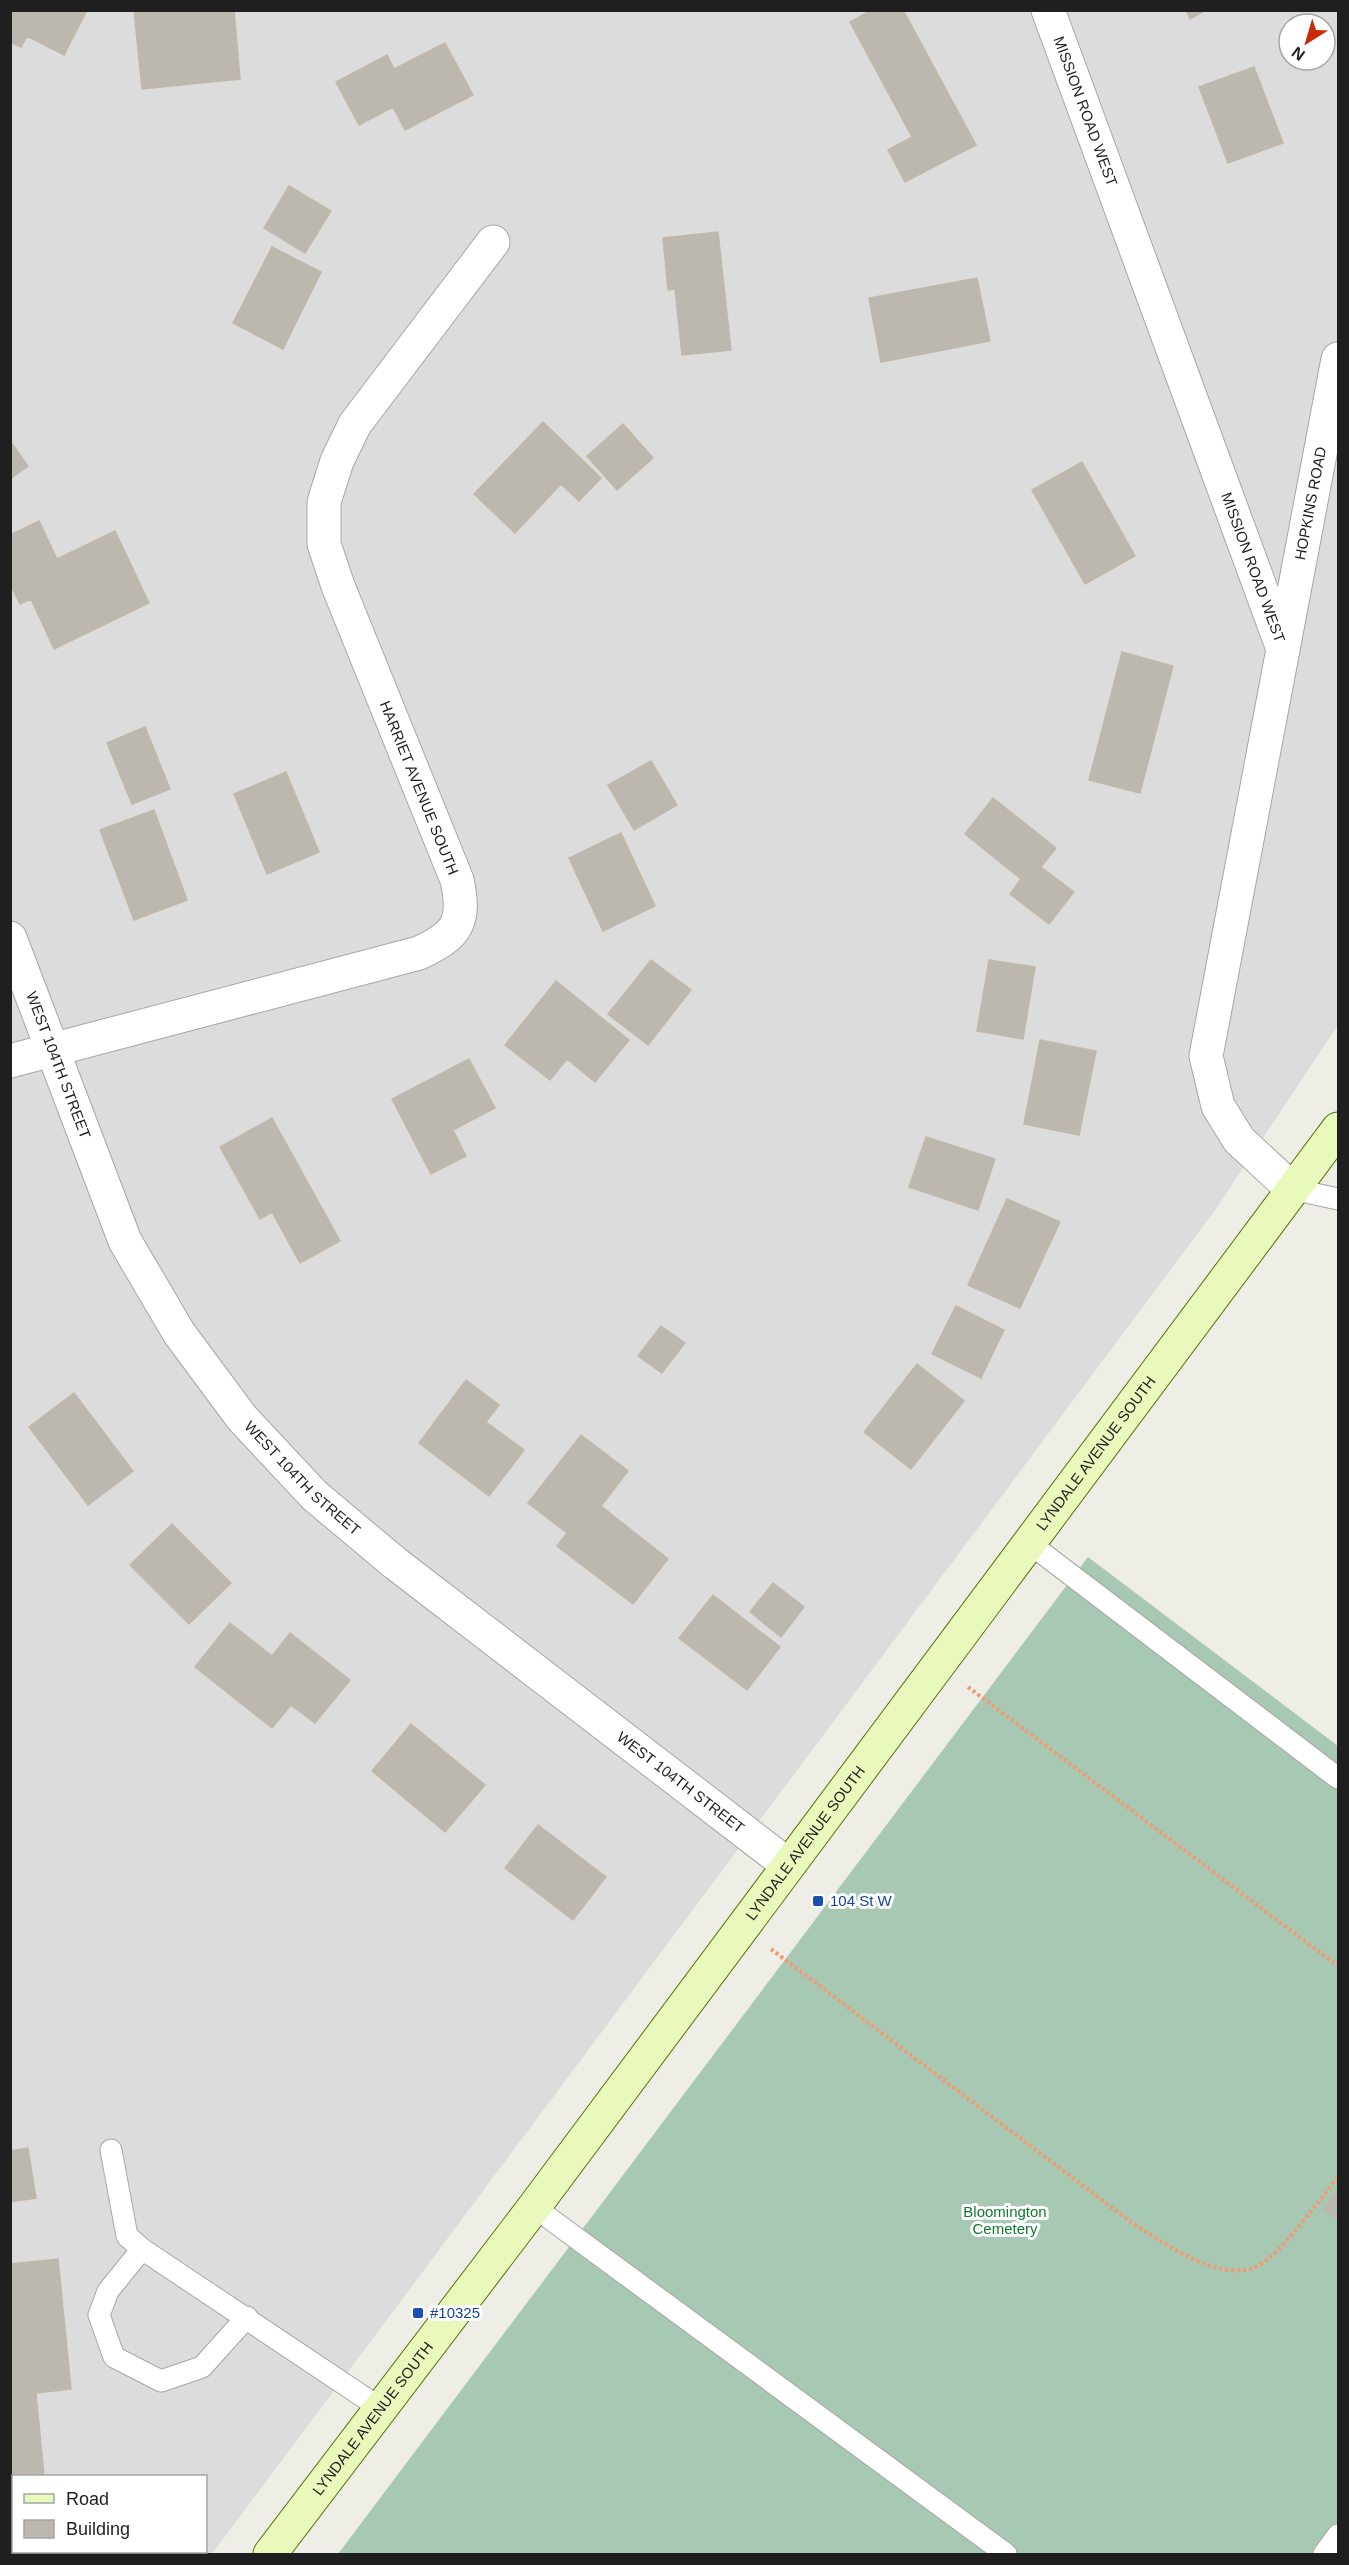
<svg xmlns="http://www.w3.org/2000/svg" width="1349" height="2565" font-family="Arial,sans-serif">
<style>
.residential{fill:#dddcdc;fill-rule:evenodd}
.cemetery{fill:#a7c8b2}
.building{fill:#bcb7af;stroke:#c1b8a8;stroke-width:1.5}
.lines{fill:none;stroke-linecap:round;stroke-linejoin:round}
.lane-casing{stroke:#a6a6a6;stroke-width:23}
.street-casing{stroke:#a6a6a6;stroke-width:35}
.secondary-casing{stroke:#537408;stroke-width:35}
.path{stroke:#f69870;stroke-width:4;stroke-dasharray:3 3;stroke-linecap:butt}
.lane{stroke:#fff;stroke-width:21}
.street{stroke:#fff;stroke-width:33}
.secondary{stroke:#e9f8bb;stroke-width:33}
.transit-dot{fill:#1a4fb4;stroke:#fff;stroke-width:2}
.labels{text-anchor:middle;stroke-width:6;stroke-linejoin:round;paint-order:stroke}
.street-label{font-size:15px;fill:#1f1f1f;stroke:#fff}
.transit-label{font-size:15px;fill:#164399;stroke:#fff;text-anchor:start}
.park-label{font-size:15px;fill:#0f7b2d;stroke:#fff}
</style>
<rect width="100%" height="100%" fill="#efeee6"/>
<path class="residential" d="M 11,11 L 1338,11 L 1338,1025 L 1216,1209 L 212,2554 L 11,2554 ZM 1289,24 L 1325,24 L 1325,60 L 1289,60 ZM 14,2476 L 206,2476 L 206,2552 L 14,2552 Z"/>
<path class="cemetery" d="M 1088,1557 L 1338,1746 L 1338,2554 L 338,2554 Z"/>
<path class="building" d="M 10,10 L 82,10 L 86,12 L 64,55 L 27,36 L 21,47 L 10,42 Z
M 134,10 L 234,10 L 240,79 L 142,89 Z
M 872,10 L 903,10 L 976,145 L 905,182 L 888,150 L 912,137 L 850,22 Z
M 1186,10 L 1206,10 L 1190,19 Z
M 445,43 L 473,95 L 405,130 L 393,107 L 359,125 L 336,82 L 387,55 L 394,69 Z
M 1254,67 L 1283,143 L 1228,163 L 1199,87 Z
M 289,186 L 331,211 L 305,253 L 264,228 Z
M 718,232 L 731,350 L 682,355 L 675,289 L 668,290 L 663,238 Z
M 272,247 L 321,272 L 283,349 L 233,323 Z
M 977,278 L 990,341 L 881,362 L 869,298 Z
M 543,422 L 601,478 L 579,501 L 561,484 L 515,533 L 474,494 Z
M 623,424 L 653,458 L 617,490 L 587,456 Z
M 10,441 L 28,466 L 10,479 Z
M 1082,462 L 1135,556 L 1085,584 L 1032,490 Z
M 39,521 L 57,559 L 115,531 L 149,603 L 54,649 L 31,599 L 20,604 L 10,584 L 10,535 Z
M 1122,652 L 1173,666 L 1140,793 L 1089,780 Z
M 145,727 L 170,789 L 132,804 L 107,743 Z
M 651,761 L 677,805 L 634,830 L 608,785 Z
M 286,772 L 319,852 L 267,874 L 234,794 Z
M 993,798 L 1056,848 L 1041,867 L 1074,892 L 1049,924 L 1010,894 L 1021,879 L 965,834 Z
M 154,810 L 187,900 L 134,920 L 100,830 Z
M 621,833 L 655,906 L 603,931 L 569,858 Z
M 651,960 L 691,990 L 648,1045 L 608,1014 Z
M 989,960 L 1035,967 L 1023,1039 L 977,1031 Z
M 556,981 L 629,1040 L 595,1082 L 567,1059 L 550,1080 L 505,1045 Z
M 1040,1040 L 1096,1051 L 1079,1135 L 1024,1124 Z
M 469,1059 L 495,1108 L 453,1130 L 466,1156 L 431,1174 L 392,1099 Z
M 272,1118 L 340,1241 L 300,1263 L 272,1212 L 260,1219 L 220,1147 Z
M 926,1137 L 995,1159 L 978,1210 L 909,1187 Z
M 1007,1199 L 1060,1222 L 1020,1308 L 968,1285 Z
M 956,1306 L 1004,1330 L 981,1378 L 932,1354 Z
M 661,1326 L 685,1343 L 662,1373 L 638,1356 Z
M 917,1364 L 964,1401 L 911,1469 L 864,1432 Z
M 466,1380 L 499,1405 L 486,1422 L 524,1450 L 489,1496 L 419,1443 Z
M 74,1393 L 133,1471 L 88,1505 L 29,1427 Z
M 581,1435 L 628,1471 L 601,1506 L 668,1559 L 633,1604 L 557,1546 L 567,1533 L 528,1503 Z
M 172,1524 L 231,1583 L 189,1624 L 130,1565 Z
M 773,1583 L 804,1607 L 781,1637 L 750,1612 Z
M 713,1595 L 780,1647 L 747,1690 L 679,1638 Z
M 230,1623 L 272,1656 L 290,1633 L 350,1680 L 315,1723 L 291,1705 L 272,1728 L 195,1667 Z
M 411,1724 L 485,1785 L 445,1832 L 372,1771 Z
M 538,1825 L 606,1877 L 573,1920 L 505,1868 Z
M 28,2148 L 36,2198 L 10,2202 L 10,2151 Z
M 1338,2190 L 1338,2220 L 1324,2209 Z
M 58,2259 L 71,2389 L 36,2393 L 44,2476 L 14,2476 L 14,2545 L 10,2546 L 10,2264 Z"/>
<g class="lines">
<g class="lane-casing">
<path id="lane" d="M 1292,1189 L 1338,1199
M 1029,1543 L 1338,1778
M 111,2150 L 127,2236 L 142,2249 L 380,2408
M 534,2207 L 1006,2554
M 142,2249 L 108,2291 L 99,2315 L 114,2357 L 161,2381 L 202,2367 L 247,2317
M 1324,2554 L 1338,2535"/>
</g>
<g class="street-casing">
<g id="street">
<path id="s1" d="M 1048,10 L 1283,649"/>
<path id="s2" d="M 10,938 L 125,1241 L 179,1333 L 242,1418 L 315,1496 L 395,1563 L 788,1865"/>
<path d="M 10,1061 L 419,953 C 458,935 466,922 457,880 L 338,586 L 324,544 L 324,502 L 337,461 L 355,424 L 493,242"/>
<path id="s3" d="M 1292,1189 L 1239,1140 L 1218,1106 L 1206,1056 L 1338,359"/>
</g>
</g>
<g class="secondary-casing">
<g id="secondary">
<path id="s4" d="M 270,2554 L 534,2207 L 1338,1129"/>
</g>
</g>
<path class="path" d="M 968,1687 L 1338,1966
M 771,1949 L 1128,2220 C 1160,2240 1219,2285 1258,2266 C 1281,2254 1321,2198 1338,2177"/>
<use href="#lane" class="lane"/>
<use href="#street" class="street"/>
<use href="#secondary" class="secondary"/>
</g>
<g class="transit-dot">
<rect x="812" y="1895" width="12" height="12" rx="3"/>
<rect x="412" y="2307" width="12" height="12" rx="3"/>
</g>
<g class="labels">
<g class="street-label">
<text dy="5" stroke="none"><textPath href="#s1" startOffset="108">MISSION ROAD WEST</textPath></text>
<text dy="5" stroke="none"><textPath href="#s3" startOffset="726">HOPKINS ROAD</textPath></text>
<text dy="5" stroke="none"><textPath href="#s1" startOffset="594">MISSION ROAD WEST</textPath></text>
<text transform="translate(419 788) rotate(68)" y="5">HARRIET AVENUE SOUTH</text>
<text dy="5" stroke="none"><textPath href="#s2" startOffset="136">WEST 104TH STREET</textPath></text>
<text dy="5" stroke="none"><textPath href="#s4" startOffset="1376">LYNDALE AVENUE SOUTH</textPath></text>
<text dy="5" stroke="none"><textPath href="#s2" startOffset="622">WEST 104TH STREET</textPath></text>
<text dy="5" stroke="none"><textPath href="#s2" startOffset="1108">WEST 104TH STREET</textPath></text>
<text dy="5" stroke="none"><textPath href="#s4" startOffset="890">LYNDALE AVENUE SOUTH</textPath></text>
<text dy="5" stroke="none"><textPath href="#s4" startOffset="170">LYNDALE AVENUE SOUTH</textPath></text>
</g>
<g class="transit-label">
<text x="830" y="1906">104 St W</text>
<text x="430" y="2318">#10325</text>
</g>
<g class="park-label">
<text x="1005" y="2217">Bloomington<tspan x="1005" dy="17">Cemetery</tspan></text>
</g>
</g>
<rect width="1349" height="2565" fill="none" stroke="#1f1f1f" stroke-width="24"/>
<rect x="12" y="2475" width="195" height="78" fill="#ffffff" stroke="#a5a5a5" stroke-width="1.5"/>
<rect x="24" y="2494" width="30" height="9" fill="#e9f8bb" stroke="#a5a5a5" stroke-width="1.5"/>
<text x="66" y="2505" font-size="18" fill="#1f1f1f">Road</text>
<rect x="24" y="2520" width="30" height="18" fill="#bcb7af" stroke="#a5a5a5" stroke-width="1.5"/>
<text x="66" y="2535" font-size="18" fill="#1f1f1f">Building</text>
<g transform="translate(1307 42) rotate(217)"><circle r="28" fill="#ffffff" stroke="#a5a5a5" stroke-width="1.5"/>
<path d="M0-4.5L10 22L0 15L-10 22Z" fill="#c82b06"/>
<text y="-9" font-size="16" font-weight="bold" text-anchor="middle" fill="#1f1f1f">N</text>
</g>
</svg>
